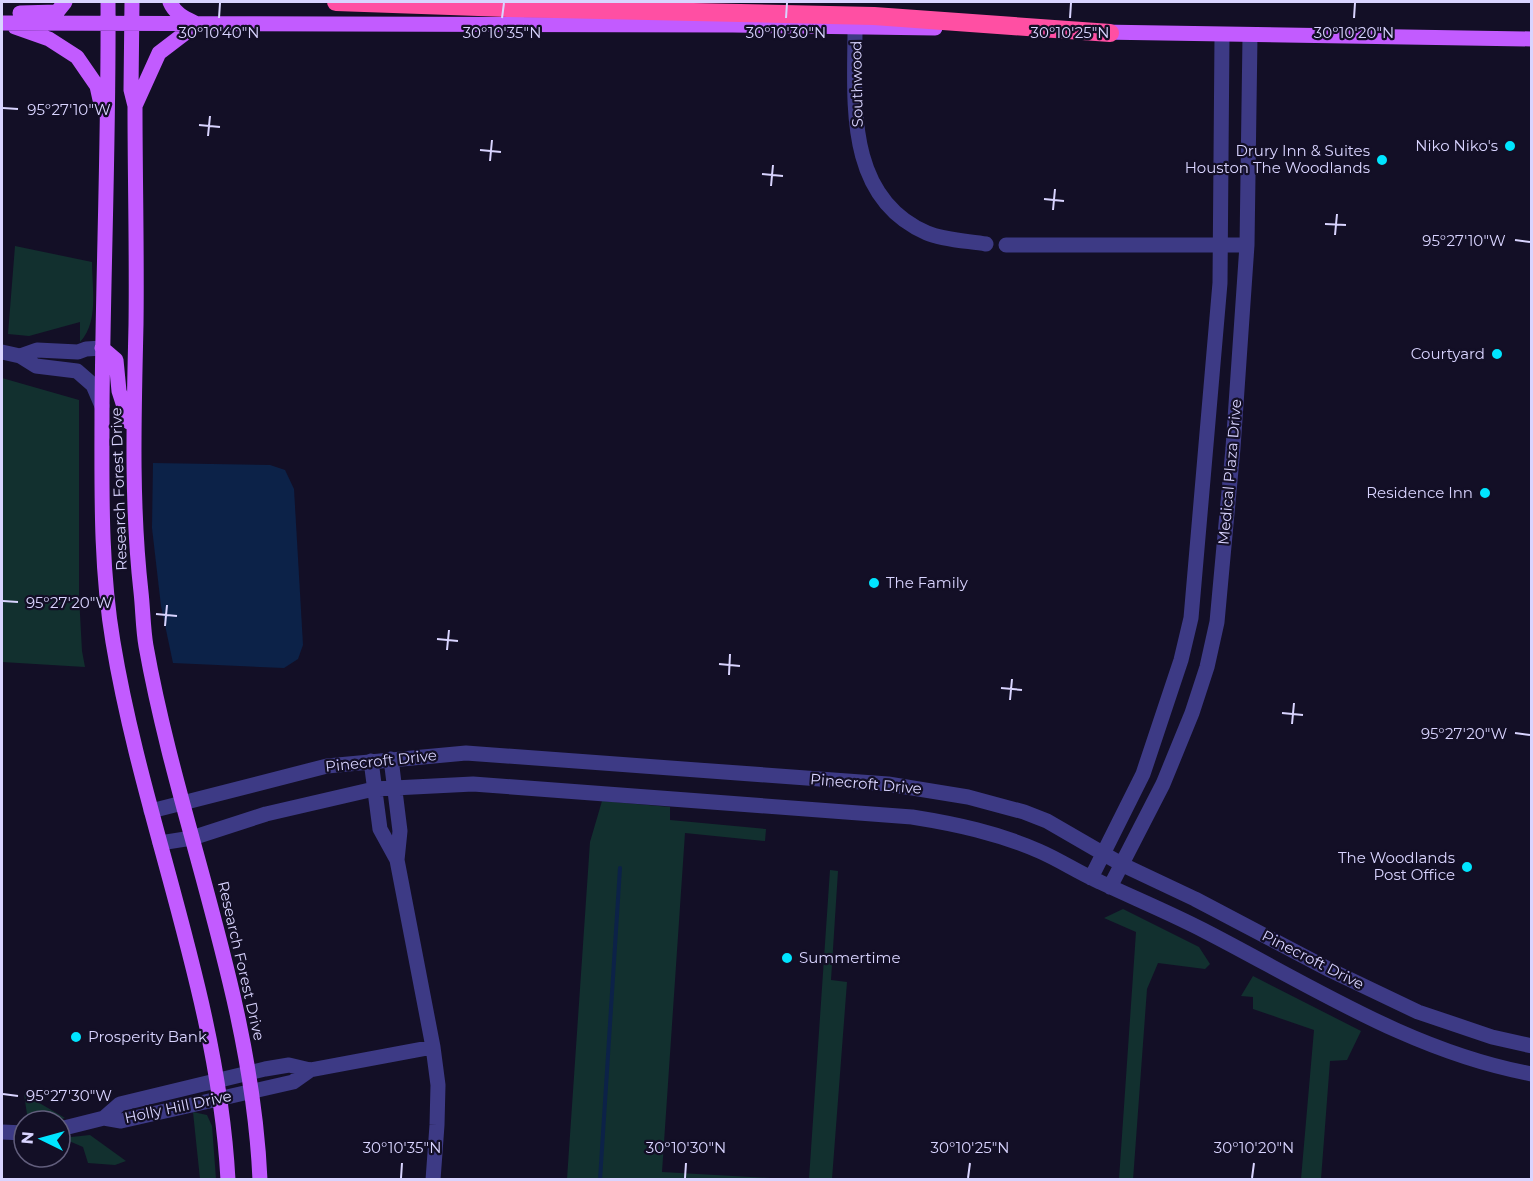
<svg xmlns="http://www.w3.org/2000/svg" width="1533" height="1181" font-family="Montserrat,sans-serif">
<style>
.green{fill:#12302f}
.water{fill:#0c2248}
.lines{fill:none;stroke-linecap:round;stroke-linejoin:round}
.stream{stroke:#0c2248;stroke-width:4}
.minor{stroke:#3d3a85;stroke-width:15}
.major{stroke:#c25bff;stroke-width:15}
.highway{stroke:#ff4fa3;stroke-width:18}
.ticks{fill:none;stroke:#d9d4ff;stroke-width:2}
.poi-dot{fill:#00e5ff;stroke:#130f26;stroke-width:2}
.labels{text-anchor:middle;stroke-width:4.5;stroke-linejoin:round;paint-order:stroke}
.street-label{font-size:15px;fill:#d9d4ff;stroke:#130f26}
.poi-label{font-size:15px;fill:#d9d4ff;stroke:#130f26;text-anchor:end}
.ticks-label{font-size:15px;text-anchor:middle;fill:#d9d4ff;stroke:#130f26;stroke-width:4.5;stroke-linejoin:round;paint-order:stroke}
</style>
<rect width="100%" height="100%" fill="#130f26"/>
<path class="green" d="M 15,246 L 92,262 C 92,288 99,322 80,342 L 80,322 L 29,336 L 8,334 Z
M 2,378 L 79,400 L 79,596 L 82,651 L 85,667 L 2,662 Z
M 602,801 L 670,807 L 670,820 L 766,829 L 765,841 L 685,833 L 662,1172 L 788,1179 L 567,1179 L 590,842 Z
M 830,870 L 838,871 L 831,980 L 847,982 L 832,1179 L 809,1179 Z
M 1123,909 L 1199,947 L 1210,964 L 1205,969 L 1158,963 L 1147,989 L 1133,1180 L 1119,1179 L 1136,932 L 1104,918 Z
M 1253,976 L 1361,1031 L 1347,1060 L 1330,1061 L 1321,1179 L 1301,1179 L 1314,1030 L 1253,1009 L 1253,997 L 1241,996 Z
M 24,1094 L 65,1118 L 55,1121 L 28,1121 Z
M 193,1112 L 207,1115 L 212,1126 L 216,1179 L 200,1179 Z
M 90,1135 L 126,1161 L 115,1165 L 88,1163 L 83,1147 L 62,1138 Z"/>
<path class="water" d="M 153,463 L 270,465 L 285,470 L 294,489 L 303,645 L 298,659 L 284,668 L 173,663 L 161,606 L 152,528 Z"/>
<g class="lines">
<path class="stream" d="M 600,1180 L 620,868"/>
<path class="minor" d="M 855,27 C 855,101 844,197 927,233 C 943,240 969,241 986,244
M 1006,245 L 1247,245
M 2,352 L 20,356 L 36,366 L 77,371 L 93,385 L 102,406
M 20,356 L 37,350 L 78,352 L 86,349 L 102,348
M 391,759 L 400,831 L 397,860 L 433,1047 L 438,1085 L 437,1125 L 433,1180
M 371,761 L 380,829 L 397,860
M 151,811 L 327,766 L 466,753 L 888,784 L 968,797 L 1024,812 L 1047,821 L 1123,865 L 1195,899 L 1330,970 L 1418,1012 L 1492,1037 L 1532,1046
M 160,843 L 192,838 L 266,814 L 374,789 L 473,784 L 912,817 C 956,824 998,833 1039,851 C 1060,860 1079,873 1100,882 C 1134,898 1170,913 1203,930 C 1310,985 1412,1052 1532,1074
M 1091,878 L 1143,774 L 1181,660 L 1191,618 L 1220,283 L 1222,35
M 1110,887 L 1163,784 L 1192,713 L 1207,667 L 1217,622 L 1233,448 L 1247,245 L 1250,36
M 104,1118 L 120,1104 L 265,1069 L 289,1065 L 310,1070
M 60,1129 L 104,1118 L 121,1121 L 293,1082 L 310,1070 L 433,1047
M 2,1132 L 24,1133"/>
<path class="major" d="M 108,2 C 109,137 103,273 102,409 C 102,486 100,565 113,642 C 143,823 218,994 228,1180
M 132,2 L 131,90 L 135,106 C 135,179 137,252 136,325 C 134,414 131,503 141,592 C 143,610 143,629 146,646 C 178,825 252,996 260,1180
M 20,13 L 57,12 L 65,2
M 2,23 L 733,25 L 935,28
M 15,27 L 49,39 L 77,57 L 97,86 L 101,104
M 1100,32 L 1532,39
M 135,106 L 159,53 L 197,24 C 185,18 175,14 170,2
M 102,348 L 116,360 L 119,391 L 129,422"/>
<path class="highway" d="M 336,2 L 507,8 L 874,16 L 1110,33"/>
</g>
<path class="ticks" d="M 219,18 L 220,3M 502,18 L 504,3M 786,18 L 787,3M 1070,18 L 1071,3M 1354,18 L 1355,3M 3,108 L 18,109M 199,125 L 220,127M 208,136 L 210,116M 480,150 L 501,152M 490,161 L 492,140M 762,174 L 783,176M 771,186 L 773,165M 1044,199 L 1064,201M 1053,210 L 1055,189M 1325,224 L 1346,225M 1335,235 L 1337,214M 1515,240 L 1530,242M 3,601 L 18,602M 156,614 L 177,616M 165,626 L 167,605M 437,639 L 458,641M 447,650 L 449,630M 719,664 L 740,666M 729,675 L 730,654M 1001,688 L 1022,690M 1010,700 L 1012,679M 1282,713 L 1303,715M 1292,724 L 1294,703M 1515,733 L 1530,735M 3,1094 L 18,1096M 401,1178 L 402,1163M 685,1178 L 686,1163M 968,1178 L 970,1163M 1252,1178 L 1254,1163"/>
<g class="poi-dot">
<circle cx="1510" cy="146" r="6"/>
<circle cx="1382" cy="160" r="6"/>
<circle cx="1497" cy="354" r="6"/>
<circle cx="1485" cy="493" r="6"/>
<circle cx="874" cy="583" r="6"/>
<circle cx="1467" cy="867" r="6"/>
<circle cx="787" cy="958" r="6"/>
<circle cx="76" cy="1037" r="6"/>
</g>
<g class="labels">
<g class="street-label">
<text transform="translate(857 84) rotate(-91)" y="5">Southwood</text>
<text transform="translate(1230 472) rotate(-85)" y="5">Medical Plaza Drive</text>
<text transform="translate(119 489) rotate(-92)" y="5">Research Forest Drive</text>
<text transform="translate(381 761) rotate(-6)" y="5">Pinecroft Drive</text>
<text transform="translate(866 784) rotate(5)" y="5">Pinecroft Drive</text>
<text transform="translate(1313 960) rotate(27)" y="5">Pinecroft Drive</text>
<text transform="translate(241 961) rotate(77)" y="5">Research Forest Drive</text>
<text transform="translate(178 1107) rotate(-12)" y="5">Holly Hill Drive</text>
</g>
<g class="poi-label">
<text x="1498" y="151">Niko Niko's</text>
<text x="1370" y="156">Drury Inn &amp; Suites<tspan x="1370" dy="17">Houston The Woodlands</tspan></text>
<text x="1485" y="359">Courtyard</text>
<text x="1473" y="498">Residence Inn</text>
<text x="886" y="588" text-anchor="start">The Family</text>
<text x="1455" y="863">The Woodlands<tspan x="1455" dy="17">Post Office</tspan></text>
<text x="799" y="963" text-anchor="start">Summertime</text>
<text x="88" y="1042" text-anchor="start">Prosperity Bank</text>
</g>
</g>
<g class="ticks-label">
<text x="219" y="38">30°10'40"N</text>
<text x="502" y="38">30°10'35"N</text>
<text x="786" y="38">30°10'30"N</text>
<text x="1070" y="38">30°10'25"N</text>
<text x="1354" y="38">30°10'20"N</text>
<text x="69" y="115">95°27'10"W</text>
<text x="1464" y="246">95°27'10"W</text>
<text x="69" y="608">95°27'20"W</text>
<text x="1464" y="739">95°27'20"W</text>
<text x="69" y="1101">95°27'30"W</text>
<text x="402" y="1153">30°10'35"N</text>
<text x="686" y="1153">30°10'30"N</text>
<text x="970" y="1153">30°10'25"N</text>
<text x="1254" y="1153">30°10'20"N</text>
</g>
<rect width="1533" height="1181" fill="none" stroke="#d9d4ff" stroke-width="6"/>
<g transform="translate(42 1139) rotate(275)"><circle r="28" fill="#130f26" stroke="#625e7d" stroke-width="1.5"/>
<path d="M0-4.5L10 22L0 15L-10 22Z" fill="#00e5ff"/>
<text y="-9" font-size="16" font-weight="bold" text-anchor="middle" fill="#d9d4ff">N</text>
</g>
</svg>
